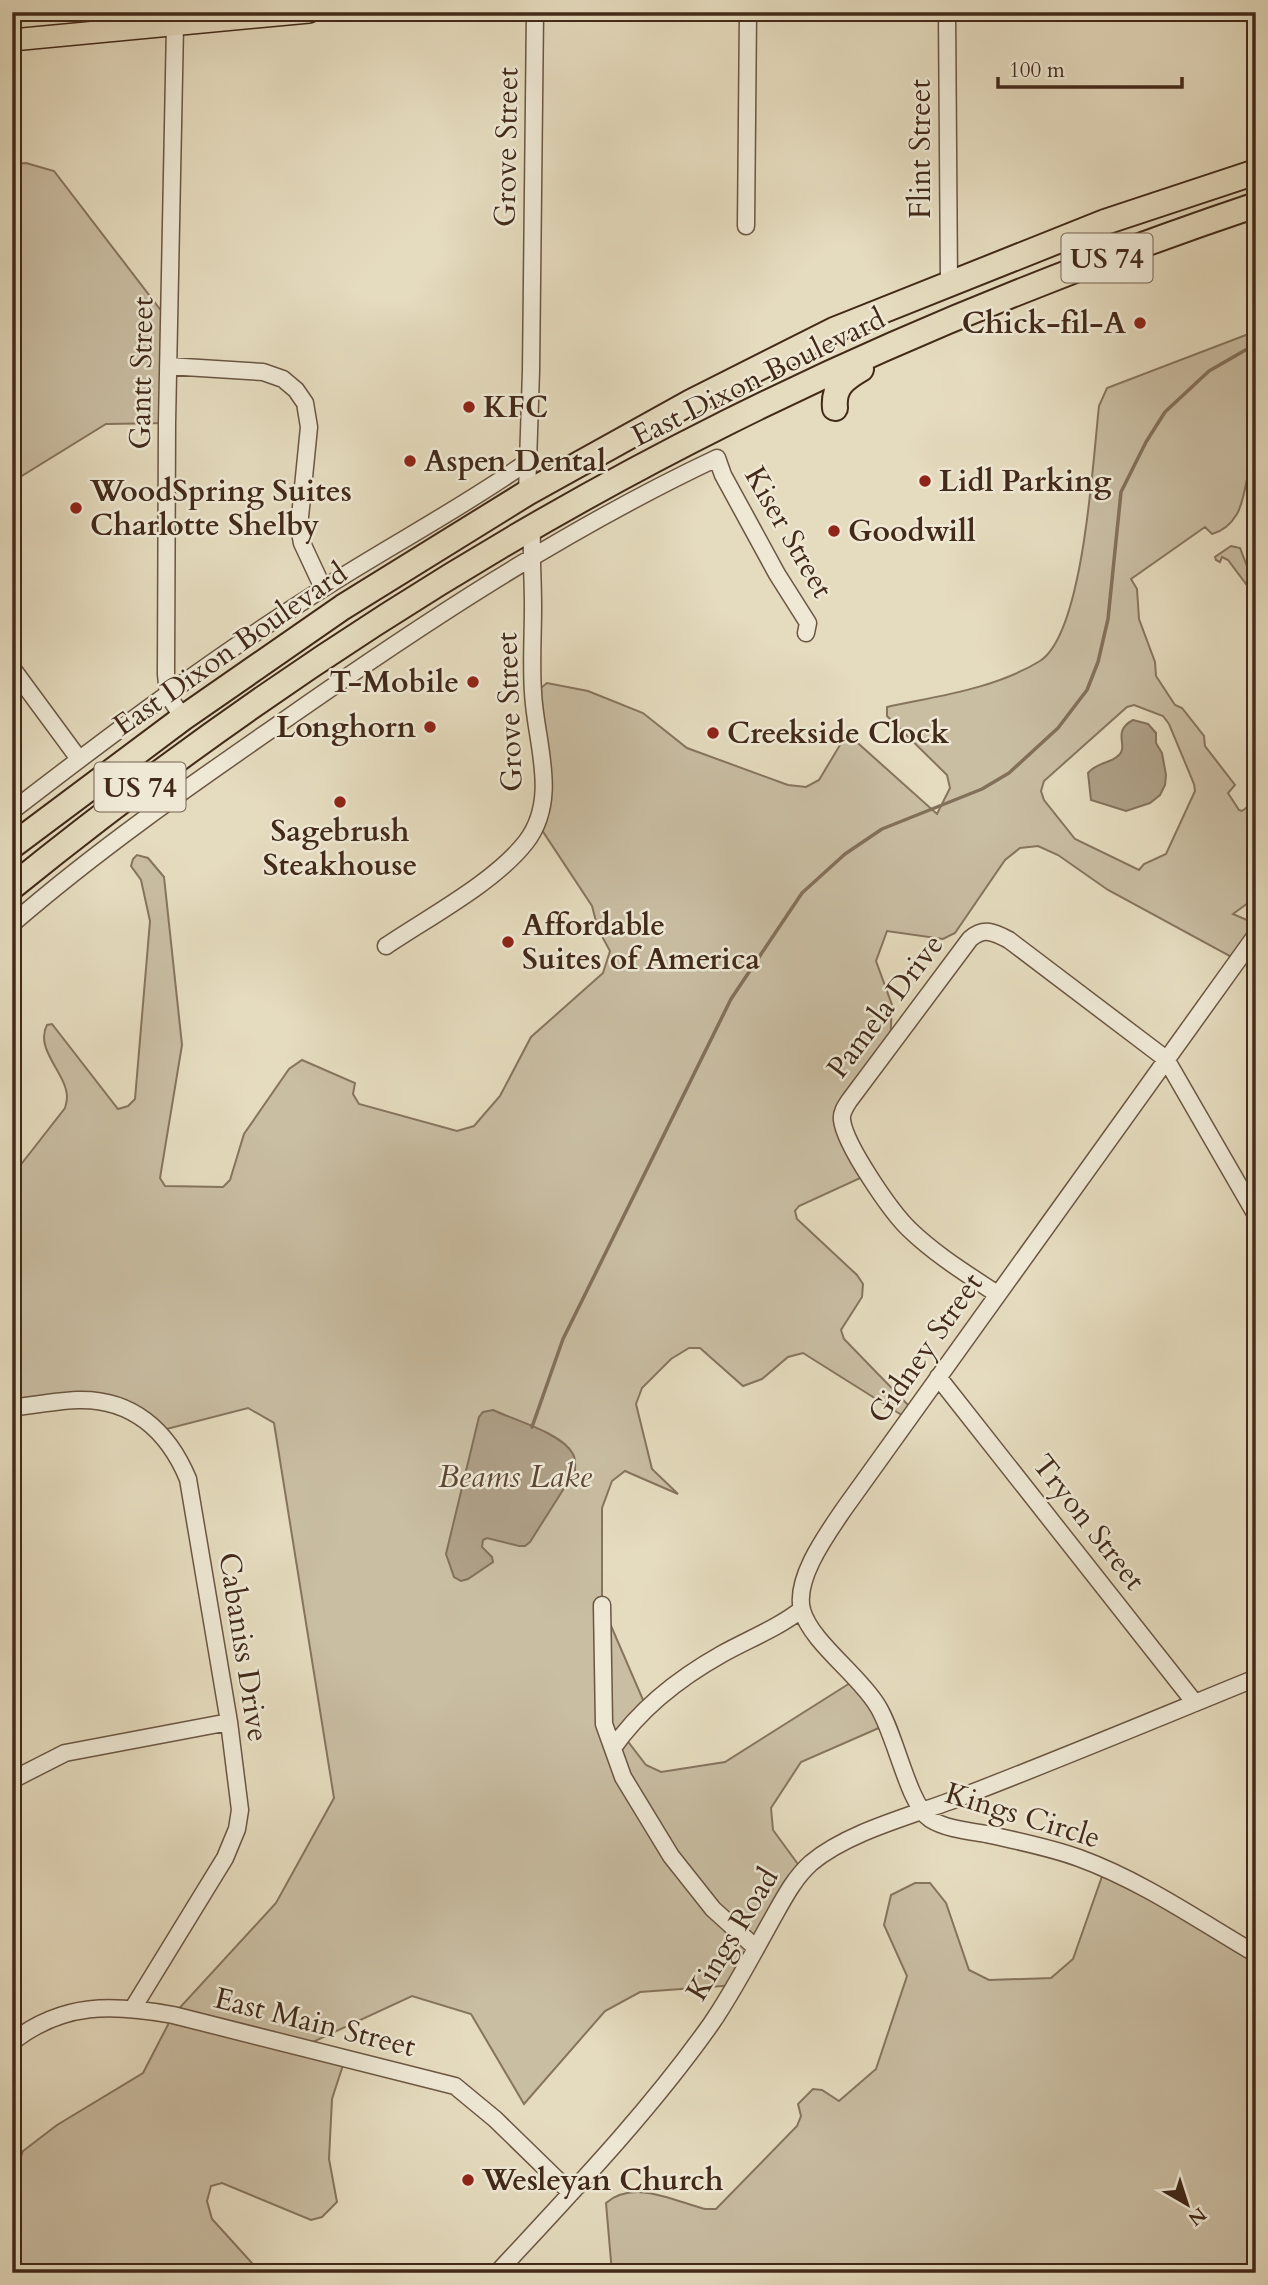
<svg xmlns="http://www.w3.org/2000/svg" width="1268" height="2285" font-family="Cardo,serif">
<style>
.green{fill:#c9bda2;stroke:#86745e;stroke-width:2;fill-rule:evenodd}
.water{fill:#ae9f86;stroke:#83705a;stroke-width:2}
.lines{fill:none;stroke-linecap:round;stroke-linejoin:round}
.stream{stroke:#83705a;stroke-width:3.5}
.minor-casing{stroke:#6b5642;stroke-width:19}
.major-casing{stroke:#422a19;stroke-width:24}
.highway-casing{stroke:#422a19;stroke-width:28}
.minor{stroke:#eee8d5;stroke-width:16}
.major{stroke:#e5dbbe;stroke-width:21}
.highway{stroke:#e5dbbe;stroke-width:24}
.poi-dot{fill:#8f2418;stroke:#eee8d5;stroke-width:2.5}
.labels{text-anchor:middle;stroke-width:5;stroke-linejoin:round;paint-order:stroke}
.shield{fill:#eee8d5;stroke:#766351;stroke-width:2}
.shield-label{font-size:28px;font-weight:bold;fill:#422a19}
.street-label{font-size:30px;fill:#422a19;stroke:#eee8d5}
.poi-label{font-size:30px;font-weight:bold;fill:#422a19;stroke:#eee8d5;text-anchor:start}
.water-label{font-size:32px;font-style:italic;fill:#5d4734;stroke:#eee8d5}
</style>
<rect width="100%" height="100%" fill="#e5dbbe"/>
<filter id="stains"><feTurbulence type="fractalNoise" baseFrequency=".00286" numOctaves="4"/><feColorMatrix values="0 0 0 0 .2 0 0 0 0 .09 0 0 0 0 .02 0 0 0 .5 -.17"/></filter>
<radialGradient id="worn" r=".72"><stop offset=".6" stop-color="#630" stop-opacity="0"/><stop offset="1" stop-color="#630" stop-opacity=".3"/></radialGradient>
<path class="green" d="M 26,163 L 54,171 L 169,321 L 167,423 L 106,424 L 12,482 L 12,164 Z
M 1251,333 C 1262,363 1252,487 1237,514 C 1231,524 1223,531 1212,534 L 1205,527 L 1131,579 L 1137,589 L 1139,619 L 1155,662 L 1156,676 L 1175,705 L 1182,708 L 1204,736 L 1205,746 L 1235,785 L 1228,793 L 1239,810 L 1242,811 L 1253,803 L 1256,805 L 1256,894 L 1252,900 L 1233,914 L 1256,924 L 1256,935 L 1237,960 L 1108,890 L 1058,855 L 1038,846 L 1020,848 L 1005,860 L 955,933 L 943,939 L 887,931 L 876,961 L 892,1005 L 890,1045 L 844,1108 L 869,1174 L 799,1206 L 795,1211 L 797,1219 L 857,1275 L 863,1284 L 862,1297 L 841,1330 L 844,1339 L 914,1411 L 908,1419 L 803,1353 L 788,1357 L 762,1379 L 743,1386 L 700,1348 L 689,1348 L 671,1359 L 642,1388 L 636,1404 L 652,1469 L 678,1494 L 625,1471 L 612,1481 L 602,1508 L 602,1605 L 647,1709 L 623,1735 L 646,1765 L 661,1772 L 725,1762 L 858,1678 L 888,1724 L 801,1762 L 771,1808 L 773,1830 L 803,1871 L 736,1985 L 640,1992 L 605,2011 L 524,2104 L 471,2014 L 412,1996 L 302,2047 L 345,2059 L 332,2099 L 329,2159 L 337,2202 L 322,2217 L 311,2220 L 222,2183 L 211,2186 L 207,2201 L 212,2219 L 261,2273 L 12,2273 L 12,2191 L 15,2188 L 15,2173 L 23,2151 L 57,2125 L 143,2073 L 173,2015 L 276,1903 L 334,1798 L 274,1423 L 248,1408 L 159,1431 L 99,1402 L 12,1408 L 12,1176 L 65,1108 C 66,1105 67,1101 67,1097 C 67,1074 34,1049 47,1025 L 52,1024 L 118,1109 L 128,1106 L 135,1099 L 150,921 L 141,880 L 131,866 L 133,859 L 137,855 L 148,858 L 164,877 L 182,1045 L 160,1178 L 165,1186 L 223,1187 L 230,1180 L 244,1134 L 289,1069 L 302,1060 L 355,1083 L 353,1094 L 359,1104 L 457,1131 L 474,1126 L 500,1096 L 531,1037 L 603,973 L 610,951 L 598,929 L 592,906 L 536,821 L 539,813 L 533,694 L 547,683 L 588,691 L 643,713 L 687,748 L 788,785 L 806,787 L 819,780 L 843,740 L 851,737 L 937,814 L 950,788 L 947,775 L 887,716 L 887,707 C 938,696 994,689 1040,661 C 1084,633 1093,458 1099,406 L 1107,388 ZM 1134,705 L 1163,716 L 1169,724 L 1194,784 L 1195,791 L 1166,854 L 1144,864 L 1139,870 L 1075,839 L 1044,800 L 1041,791 L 1044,781 L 1127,707 Z
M 1231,546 L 1240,548 L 1250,574 L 1246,584 L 1228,560 L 1222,557 L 1220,562 L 1216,560 L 1215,557 Z
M 1105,1868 L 1256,1950 L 1256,2273 L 612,2273 L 606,2203 C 634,2179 674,2201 705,2209 L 716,2209 L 797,2126 L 801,2116 L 798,2104 L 813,2089 L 822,2090 L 839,2101 L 876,2069 L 907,1976 L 884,1925 L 891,1895 L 915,1883 L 930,1883 L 946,1903 L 969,1970 L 989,1980 L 1051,1978 L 1073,1959 Z"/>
<path class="water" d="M 1133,720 L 1148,724 L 1156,733 L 1156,743 L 1162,753 L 1166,775 L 1165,785 L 1160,795 L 1150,803 L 1126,811 L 1091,800 L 1088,773 C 1097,762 1110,764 1119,755 C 1129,745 1111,732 1133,720 Z
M 493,1410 C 514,1420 562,1433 573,1454 C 576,1459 575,1465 575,1471 L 530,1542 L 525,1546 L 519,1546 L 487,1538 L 483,1540 L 482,1547 L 492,1557 L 493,1562 L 468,1579 L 461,1581 L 454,1577 L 446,1554 L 479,1417 L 483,1412 Z"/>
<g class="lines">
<path class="stream" d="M 532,1427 L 563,1339 L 731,999 L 802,893 L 845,854 L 882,829 L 982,789 L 1009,773 L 1058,728 L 1087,690 L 1098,662 L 1108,619 L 1121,492 L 1146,442 L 1165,412 L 1209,371 L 1249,348"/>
<g class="minor-casing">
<path id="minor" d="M 947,12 L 949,285
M 175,26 L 167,423 L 166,674 L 168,695 L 183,718
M 746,226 L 748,12
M 168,366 L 263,372 L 283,379 L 296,390 L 305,403 L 309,427 L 299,527 L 302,543 L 323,588
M 527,493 L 531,371 L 535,12
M 12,668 L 79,759
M 12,811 C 113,733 216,656 324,588 C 391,545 462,508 527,462
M 12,924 C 96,851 188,787 279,724 C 419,626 562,531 717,458 L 723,475 L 777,574 L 808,623 L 806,633
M 1256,935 L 844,1509 C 827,1534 794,1579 802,1610 C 811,1642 858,1674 877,1705 C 895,1732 908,1804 930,1819 C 946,1829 968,1831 986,1834 C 1017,1841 1049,1847 1079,1858 C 1142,1881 1198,1920 1256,1954
M 386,946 C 429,917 495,882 526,842 C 560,798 535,741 533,692 C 531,664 533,635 533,607 C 533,580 531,554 532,528
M 997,1294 C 967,1274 936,1255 910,1230 C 891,1212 845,1145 842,1120 C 841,1113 845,1107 849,1101 L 970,939 C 984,927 994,932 1009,940 L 1166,1059 L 1256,1215
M 938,1377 L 1195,1703
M 12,1408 C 34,1405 55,1401 77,1400 C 132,1398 168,1431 188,1479 L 229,1722 L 240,1810 L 237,1829 L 225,1858 L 133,2008
M 602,1605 L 604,1724 L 623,1777 L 671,1856 L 713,1909 L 756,1948
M 613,1748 C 640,1709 681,1677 722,1654 C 749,1639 778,1628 802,1609
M 12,1780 L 65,1753 L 229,1722
M 12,2042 C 63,2002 113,2004 173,2015 L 455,2086 L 495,2119 L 571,2193
M 497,2273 C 571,2193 648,2113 711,2024 C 733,1992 751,1957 770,1923 C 782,1902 793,1879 811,1863 C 849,1831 915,1815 961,1797 C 1060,1759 1158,1718 1256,1678"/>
</g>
<g class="major-casing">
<path id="major" d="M 12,40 L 309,12"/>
</g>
<g class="highway-casing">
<path id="highway" d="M 835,408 C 833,387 844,379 861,369
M 12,846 L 183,718 L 343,607 L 527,493 L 691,402 L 834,330 L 1105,222 L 1256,172
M 12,887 C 233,708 472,550 726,423 C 896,338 1075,266 1256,205"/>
</g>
<use href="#minor" class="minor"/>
<use href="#major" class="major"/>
<use href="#highway" class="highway"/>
</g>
<g class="poi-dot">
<circle cx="1140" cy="323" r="7"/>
<circle cx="469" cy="407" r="7"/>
<circle cx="410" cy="461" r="7"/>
<circle cx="925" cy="481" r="7"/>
<circle cx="76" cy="508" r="7"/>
<circle cx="834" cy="531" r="7"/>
<circle cx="473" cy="682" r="7"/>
<circle cx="430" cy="727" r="7"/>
<circle cx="713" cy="733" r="7"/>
<circle cx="340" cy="802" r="7"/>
<circle cx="508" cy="942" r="7"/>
<circle cx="468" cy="2180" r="7"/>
</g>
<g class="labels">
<g class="shield">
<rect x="1061.5" y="233.5" width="91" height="49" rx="5"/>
<rect x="94.5" y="762.5" width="91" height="49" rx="5"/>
</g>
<g class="shield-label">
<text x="1107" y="268">US 74</text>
<text x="140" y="797">US 74</text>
</g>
<g class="street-label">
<text transform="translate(506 147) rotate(-89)" y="10">Grove Street</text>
<text transform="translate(920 149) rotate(-90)" y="10">Flint Street</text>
<text transform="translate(141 373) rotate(-89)" y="10">Gantt Street</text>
<text transform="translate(758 377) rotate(-26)" y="10">East Dixon Boulevard</text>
<text transform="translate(789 532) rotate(60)" y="10">Kiser Street</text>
<text transform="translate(230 649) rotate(-35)" y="10">East Dixon Boulevard</text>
<text transform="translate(509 712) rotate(-92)" y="10">Grove Street</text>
<text transform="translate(885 1006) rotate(-53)" y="10">Pamela Drive</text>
<text transform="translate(925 1348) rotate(-55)" y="10">Gidney Street</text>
<text transform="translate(1089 1522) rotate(52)" y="10">Tryon Street</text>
<text transform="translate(244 1647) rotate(81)" y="10">Cabaniss Drive</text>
<text transform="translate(1023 1815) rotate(17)" y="10">Kings Circle</text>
<text transform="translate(732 1934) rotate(-59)" y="10">Kings Road</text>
<text transform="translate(315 2022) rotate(14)" y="10">East Main Street</text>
</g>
<g class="poi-label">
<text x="1126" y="333" text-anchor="end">Chick-fil-A</text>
<text x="483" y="417">KFC</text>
<text x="424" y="471">Aspen Dental</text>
<text x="939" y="491">Lidl Parking</text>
<text x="90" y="501">WoodSpring Suites<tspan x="90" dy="34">Charlotte Shelby</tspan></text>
<text x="848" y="541">Goodwill</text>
<text x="459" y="692" text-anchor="end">T-Mobile</text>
<text x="416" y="737" text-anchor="end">Longhorn</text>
<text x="727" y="743">Creekside Clock</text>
<text x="340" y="841" text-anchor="middle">Sagebrush<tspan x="340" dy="34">Steakhouse</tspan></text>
<text x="522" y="935">Affordable<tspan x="522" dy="34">Suites of America</tspan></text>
<text x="482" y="2190">Wesleyan Church</text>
</g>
<g class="water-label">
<text x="515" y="1487">Beams Lake</text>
</g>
</g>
<rect width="1268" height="2285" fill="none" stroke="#e5dbbe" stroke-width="42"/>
<rect x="14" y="14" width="1240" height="2257" fill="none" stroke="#422a19" stroke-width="3.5"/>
<rect x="21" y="21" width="1226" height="2243" fill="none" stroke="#422a19" stroke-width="2"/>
<g transform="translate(1187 2204) rotate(141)" stroke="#eee8d5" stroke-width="5" paint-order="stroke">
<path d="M0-5L12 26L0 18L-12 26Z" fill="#422a19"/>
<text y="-10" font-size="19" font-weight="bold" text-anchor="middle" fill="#422a19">N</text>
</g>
<path d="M998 77v10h184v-10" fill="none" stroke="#422a19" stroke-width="3.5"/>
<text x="1009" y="77" font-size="21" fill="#422a19" stroke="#eee8d5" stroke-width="5" paint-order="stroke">100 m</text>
<rect width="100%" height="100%" filter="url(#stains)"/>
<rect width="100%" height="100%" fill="url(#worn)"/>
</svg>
